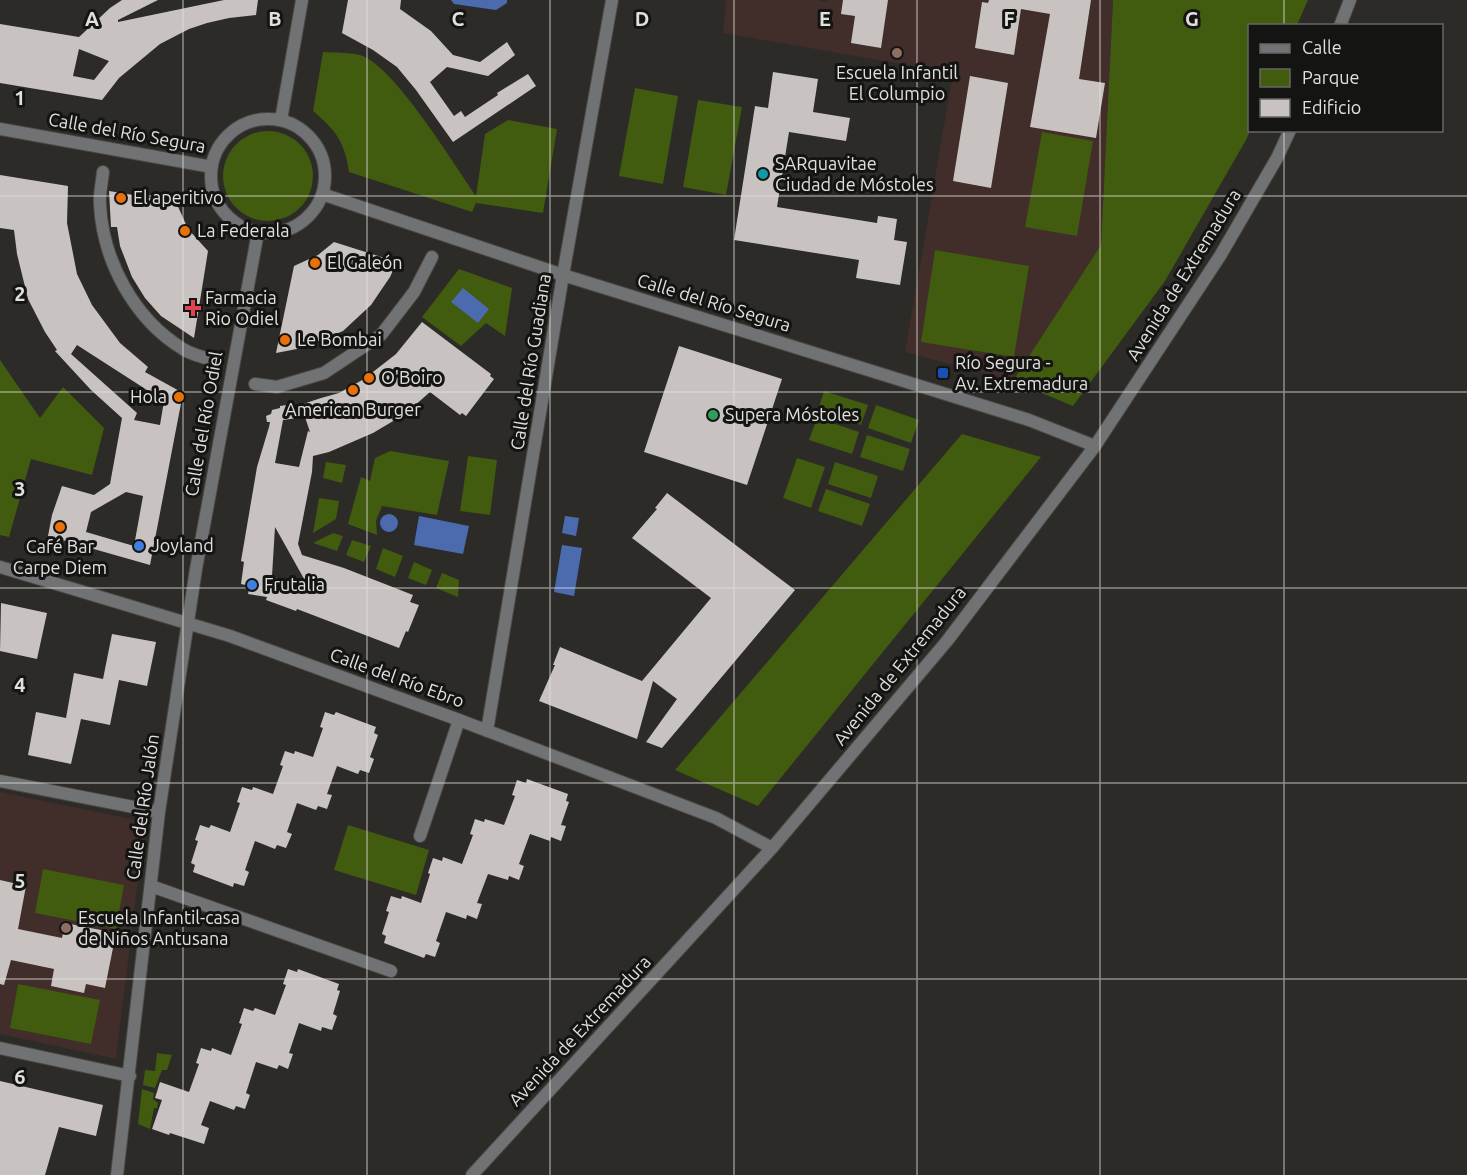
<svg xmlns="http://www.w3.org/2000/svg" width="1467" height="1175" font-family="Ubuntu,sans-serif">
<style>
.education{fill:#412d29}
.green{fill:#415b0f}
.water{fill:#4c6bae}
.building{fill:#c8c3c1;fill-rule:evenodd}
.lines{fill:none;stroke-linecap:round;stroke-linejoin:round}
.pedestrian-casing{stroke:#494845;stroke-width:14}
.minor-casing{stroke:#494845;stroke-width:14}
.tertiary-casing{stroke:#494845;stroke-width:14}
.pedestrian{stroke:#707273;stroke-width:12}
.minor{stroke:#707273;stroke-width:12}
.tertiary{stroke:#707273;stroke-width:12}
.grid{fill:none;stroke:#e1e0de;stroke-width:1.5;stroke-opacity:0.55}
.education-dot{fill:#8d6e63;stroke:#141412;stroke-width:2}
.culture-dot{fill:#0f9aa8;stroke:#141412;stroke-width:2}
.food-dot{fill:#e8710a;stroke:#141412;stroke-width:2}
.health-dot{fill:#e0444e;stroke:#141412;stroke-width:2}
.transit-dot{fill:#1a4fb4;stroke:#141412;stroke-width:2}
.leisure-dot{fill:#2e9e5b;stroke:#141412;stroke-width:2}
.shop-dot{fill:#3f7fe0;stroke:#141412;stroke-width:2}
.labels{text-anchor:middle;stroke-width:6;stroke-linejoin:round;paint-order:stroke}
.poi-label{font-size:18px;fill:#e1e0de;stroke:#141412;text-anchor:start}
.street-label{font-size:18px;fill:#e1e0de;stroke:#141412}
.grid-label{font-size:20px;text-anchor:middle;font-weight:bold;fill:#e1e0de;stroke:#141412;stroke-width:6;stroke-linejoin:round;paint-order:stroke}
</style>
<rect width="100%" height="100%" fill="#2c2b28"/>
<path class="education" d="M 726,0 L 818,0 L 827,2 L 828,0 L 1113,0 L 1101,245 L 1013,381 L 905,352 L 953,73 L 723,33 Z
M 0,792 L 145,822 L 116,1059 L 0,1034 Z"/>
<path class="green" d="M 1113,0 L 1308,0 L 1297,25 L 1250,26 L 1250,131 L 1246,140 L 1165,281 L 1073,406 L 1013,381 L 1101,245 Z
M 323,52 C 334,53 348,52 360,55 C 394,65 454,165 476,196 L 485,134 L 508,120 L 557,129 L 543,213 L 476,203 L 472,212 L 349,172 C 345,143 336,130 313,111 Z
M 635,88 L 678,96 L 663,184 L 619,176 Z
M 698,100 L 742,107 L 726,195 L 683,187 Z
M223 176a45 45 0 1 1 90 0a45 45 0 1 1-90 0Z
M 1042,132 L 1093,141 L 1077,236 L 1025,227 Z
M 935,250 L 1029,266 L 1014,357 L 921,342 Z
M 459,269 L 512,288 L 505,336 L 486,323 L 461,346 L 422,317 Z
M 0,360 L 40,418 L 63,387 L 104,428 L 92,475 L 31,459 L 9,537 L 0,535 Z
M 824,391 L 868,405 L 861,425 L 818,410 Z
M 876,405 L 919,420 L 911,443 L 868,428 Z
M 817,418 L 859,432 L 852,454 L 809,440 Z
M 962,434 L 1041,457 L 758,806 L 675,770 Z
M 867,435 L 910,449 L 903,471 L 860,457 Z
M 390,451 L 449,461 L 437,515 L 382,506 L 376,521 L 377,535 L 348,524 L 361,477 L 370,481 L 375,458 Z
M 468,456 L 497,460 L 490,515 L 460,511 Z
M 797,458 L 825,467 L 811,508 L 783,498 Z
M 326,462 L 346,465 L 342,483 L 323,478 Z
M 835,462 L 878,476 L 871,498 L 828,484 Z
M 826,489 L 870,504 L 862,526 L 818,511 Z
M 319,498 L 339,501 L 336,519 L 313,533 Z
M 333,533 L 343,536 L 337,551 L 313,543 Z
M 352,540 L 371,546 L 364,562 L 346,555 Z
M 383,548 L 403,556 L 395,577 L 376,569 Z
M 414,562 L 432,570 L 426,585 L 408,578 Z
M 442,573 L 459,580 L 458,597 L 436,588 Z
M 348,825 L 429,850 L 416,895 L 334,870 Z
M 43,869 L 124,885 L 116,929 L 35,913 Z
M 18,984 L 100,1000 L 91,1044 L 10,1028 Z
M 157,1053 L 172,1055 L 167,1070 L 162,1070 L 155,1088 L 143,1085 L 145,1070 L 155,1071 Z
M 142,1089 L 154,1093 L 153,1099 L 158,1103 L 157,1108 L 154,1108 L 150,1129 L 138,1124 Z"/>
<path class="water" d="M 451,0 L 507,0 L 507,3 L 496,10 L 454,4 Z
M 463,288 L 489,309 L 478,323 L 451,302 Z
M380 523a9 9 0 1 1 18 0a9 9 0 1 1-18 0Z
M 419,516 L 469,526 L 463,554 L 414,545 Z
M 565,516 L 579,518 L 576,536 L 562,533 Z
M 562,545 L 582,548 L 574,596 L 554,592 Z"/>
<path class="building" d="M 122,0 L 158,0 L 118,20 L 118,22 L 224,0 L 258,0 L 256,15 L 229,18 L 207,23 L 189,29 L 160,44 L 119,78 L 102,100 L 0,83 L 0,24 L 79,37 L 110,8 ZM 79,49 L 109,61 L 94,80 L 73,76 Z
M 348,0 L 401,0 L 400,9 L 431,31 L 453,55 L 480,62 L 507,42 L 515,55 L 488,76 L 447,67 L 430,82 L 454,116 L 461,111 L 465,117 L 498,95 L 497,93 L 528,74 L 536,86 L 453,142 L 416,90 L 397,67 L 373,50 L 342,33 Z
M 843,0 L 888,0 L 881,48 L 851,43 L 855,16 L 841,14 Z
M 989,0 L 1091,0 L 1079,79 L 1105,83 L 1096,138 L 1030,127 L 1050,14 L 1021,9 L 1014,55 L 975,48 L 982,2 L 988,3 Z
M 773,72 L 818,79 L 813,112 L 850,118 L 846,141 L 789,132 L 777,207 L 877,223 L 878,216 L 897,219 L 894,240 L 907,242 L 900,285 L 856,278 L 859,260 L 734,240 L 755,106 L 768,108 Z
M 970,76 L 1008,83 L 991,188 L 953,181 Z
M 0,175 L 68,186 L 67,223 L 77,274 L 92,305 L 120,343 L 148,367 L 145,372 L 183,393 L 150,565 L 48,536 L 52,515 L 62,486 L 94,495 L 110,484 L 122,418 L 91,390 L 55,351 L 57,350 L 45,332 L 28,299 L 17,254 L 14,230 L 0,228 ZM 77,345 L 164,401 L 160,425 L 134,420 L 137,413 L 71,354 ZM 126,492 L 143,496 L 134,546 L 86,532 L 91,512 Z
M 109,191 L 176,202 L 188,229 L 208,251 L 194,338 L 161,316 L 145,298 L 132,277 L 120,246 L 117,227 L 111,227 Z
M 334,242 L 397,262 L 390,277 L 371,305 L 343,331 L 302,348 L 276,353 L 294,266 L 318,255 Z
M 422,322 L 491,374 L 490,376 L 494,379 L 466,416 L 462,413 L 460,415 L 430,392 L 405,414 L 373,433 L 329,452 L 313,456 L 312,472 L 298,544 L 302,555 L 344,568 L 413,595 L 410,602 L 419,605 L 408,632 L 406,631 L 399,648 L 297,609 L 296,611 L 266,600 L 267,597 L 248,594 L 250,586 L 241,584 L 244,562 L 241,561 L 257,467 L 269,427 L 270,422 L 267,422 L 266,416 L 271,414 L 272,410 L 280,408 L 280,406 L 293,404 L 294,407 L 321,398 L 339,393 L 364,379 L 396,354 ZM 305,417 L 310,432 L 308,431 L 299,467 L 275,463 L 283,420 ZM 275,527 L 303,577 L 311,592 L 272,576 Z
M 679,346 L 782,379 L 747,485 L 644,452 Z
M 667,493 L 795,590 L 662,748 L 646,742 L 677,699 L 653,681 L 637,739 L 539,701 L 555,665 L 553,665 L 560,647 L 642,681 L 711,598 L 632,538 L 657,509 L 655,508 Z
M 1,603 L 47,613 L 37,659 L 0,651 Z
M 112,634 L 156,642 L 147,686 L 119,680 L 110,725 L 81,719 L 71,764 L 28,755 L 36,712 L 66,718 L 74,673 L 103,679 Z
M 325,712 L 334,715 L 336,712 L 376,727 L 374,733 L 378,735 L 370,757 L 374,759 L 369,773 L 360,770 L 358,774 L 337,766 L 327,794 L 332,795 L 327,809 L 318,806 L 316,810 L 297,803 L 287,832 L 292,834 L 286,848 L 277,845 L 275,849 L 255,841 L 245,870 L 249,872 L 244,886 L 234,883 L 233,887 L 193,872 L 195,865 L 191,863 L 198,841 L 195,840 L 200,825 L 209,828 L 211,825 L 230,832 L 240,803 L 237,802 L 242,787 L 252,790 L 253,787 L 273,794 L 283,766 L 280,765 L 285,751 L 294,754 L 295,751 L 313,757 L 323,728 L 320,727 Z
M 527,779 L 568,794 L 566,801 L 569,802 L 561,825 L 566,826 L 561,841 L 551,837 L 550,841 L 530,834 L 519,864 L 524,866 L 519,880 L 509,876 L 508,880 L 488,874 L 477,903 L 482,904 L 477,919 L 467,915 L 466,919 L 446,912 L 436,941 L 440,943 L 435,957 L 426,954 L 424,958 L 384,943 L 386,936 L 382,934 L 389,912 L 386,911 L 391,896 L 401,899 L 402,896 L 421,903 L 430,874 L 428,873 L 433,858 L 442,861 L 443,857 L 462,864 L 473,835 L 470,834 L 475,819 L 484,822 L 485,819 L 504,825 L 515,796 L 512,795 L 517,780 L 526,783 Z
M 0,880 L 26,886 L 18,929 L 62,938 L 65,923 L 116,933 L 105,988 L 86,984 L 84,993 L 51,986 L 54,969 L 11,960 L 4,985 L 0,984 Z
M 288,969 L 297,972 L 298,969 L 339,984 L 337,990 L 340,991 L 333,1014 L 337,1016 L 332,1030 L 322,1027 L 321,1031 L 299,1023 L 289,1053 L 293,1054 L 288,1069 L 279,1065 L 277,1069 L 256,1062 L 246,1093 L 250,1095 L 245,1109 L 236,1106 L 234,1110 L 210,1101 L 201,1125 L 209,1128 L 204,1144 L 170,1133 L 169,1135 L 152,1129 L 162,1100 L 155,1098 L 160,1082 L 189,1092 L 199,1064 L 196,1063 L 201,1048 L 211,1051 L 212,1048 L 231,1055 L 242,1024 L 239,1023 L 244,1008 L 253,1011 L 255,1008 L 275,1015 L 286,985 L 283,984 Z
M 0,1081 L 103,1105 L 96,1136 L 59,1127 L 45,1175 L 0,1175 Z"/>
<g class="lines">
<g class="pedestrian-casing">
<path id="pedestrian" d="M 103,172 C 102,183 99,194 100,205 C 103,261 134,319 183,349 C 190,354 200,356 209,359
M 255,384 L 277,387 L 324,373 L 381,335 L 414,292 L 432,257"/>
</g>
<g class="minor-casing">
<path id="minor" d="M211 176a57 57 0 1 1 114 0a57 57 0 1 1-114 0Z
M 281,120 L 302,0
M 0,129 L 212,167
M 322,194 L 563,275 L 1029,420 L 1095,446
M 0,567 L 230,636 L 459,720 L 716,818 L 772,848
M 487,731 L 563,275 L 612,0
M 0,781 L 159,812
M 420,836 L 459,720
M 151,886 L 391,971
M 0,1048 L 130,1076
M 117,1175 L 159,812 L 196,569 L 258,232"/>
</g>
<g class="tertiary-casing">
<path id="tertiary" d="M 1340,26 L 1350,0
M 472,1175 L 772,848 L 947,641 L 1095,446 L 1118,411 L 1220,256 L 1277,158 L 1290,130"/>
</g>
<use href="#pedestrian" class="pedestrian"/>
<use href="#minor" class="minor"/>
<use href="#tertiary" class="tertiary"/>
</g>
<path class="grid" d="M 183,0 L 183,1175M 367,0 L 367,1175M 550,0 L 550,1175M 734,0 L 734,1175M 917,0 L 917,1175M 1100,0 L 1100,1175M 1284,0 L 1284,26M 1284,130 L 1284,1175M 0,196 L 1467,196M 0,392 L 1467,392M 0,588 L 1467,588M 0,783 L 1467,783M 0,979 L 1467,979"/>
<g class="education-dot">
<circle cx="897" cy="53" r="6"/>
<circle cx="66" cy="928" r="6"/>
</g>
<circle class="culture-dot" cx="763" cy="174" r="6"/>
<g class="food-dot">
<circle cx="121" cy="198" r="6"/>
<circle cx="185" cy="231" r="6"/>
<circle cx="315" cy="263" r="6"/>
<circle cx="285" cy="340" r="6"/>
<circle cx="369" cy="378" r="6"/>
<circle cx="353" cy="390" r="6"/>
<circle cx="179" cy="397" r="6"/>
<circle cx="60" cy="527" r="6"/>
</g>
<path class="health-dot" d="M190 299h6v6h6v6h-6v6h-6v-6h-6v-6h6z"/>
<rect class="transit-dot" x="937" y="367" width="12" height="12" rx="3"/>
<circle class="leisure-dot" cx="713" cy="415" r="6"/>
<g class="shop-dot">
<circle cx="139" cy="546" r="6"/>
<circle cx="252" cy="585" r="6"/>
</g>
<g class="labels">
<g class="poi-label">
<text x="897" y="79" text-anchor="middle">Escuela Infantil<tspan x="897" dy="21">El Columpio</tspan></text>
<text x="775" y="170">SARquavitae<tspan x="775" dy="21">Ciudad de Móstoles</tspan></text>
<text x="133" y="204">El aperitivo</text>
<text x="197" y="237">La Federala</text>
<text x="327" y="269">El Galeón</text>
<text x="205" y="304">Farmacia<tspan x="205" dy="21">Rio Odiel</tspan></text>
<text x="297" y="346">Le Bombai</text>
<text x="955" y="369">Río Segura -<tspan x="955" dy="21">Av. Extremadura</tspan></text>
<text x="381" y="384">O'Boiro</text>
<text x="167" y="403" text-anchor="end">Hola</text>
<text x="353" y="416" text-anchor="middle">American Burger</text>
<text x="725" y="421">Supera Móstoles</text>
<text x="151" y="552">Joyland</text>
<text x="60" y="553" text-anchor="middle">Café Bar<tspan x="60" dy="21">Carpe Diem</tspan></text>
<text x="264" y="591">Frutalia</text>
<text x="78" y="924">Escuela Infantil-casa<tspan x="78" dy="21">de Niños Antusana</tspan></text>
</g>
<g class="street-label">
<text transform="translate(127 133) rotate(10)" y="6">Calle del Río Segura</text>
<text transform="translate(1184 275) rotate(-58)" y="6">Avenida de Extremadura</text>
<text transform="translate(714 303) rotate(17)" y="6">Calle del Río Segura</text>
<text transform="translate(531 362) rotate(-81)" y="6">Calle del Río Guadiana</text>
<text transform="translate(204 424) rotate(-80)" y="6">Calle del Río Odiel</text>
<text transform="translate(900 666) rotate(-51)" y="6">Avenida de Extremadura</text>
<text transform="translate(397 678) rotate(20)" y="6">Calle del Río Ebro</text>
<text transform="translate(143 807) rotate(-82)" y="6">Calle del Río Jalón</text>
<text transform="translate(580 1031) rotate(-47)" y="6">Avenida de Extremadura</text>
</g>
</g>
<g class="grid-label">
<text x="92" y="26">A</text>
<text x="275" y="26">B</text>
<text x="458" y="26">C</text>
<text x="642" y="26">D</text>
<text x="825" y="26">E</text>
<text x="1009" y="26">F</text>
<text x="1192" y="26">G</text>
<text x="20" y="105">1</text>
<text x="20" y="301">2</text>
<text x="20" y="496">3</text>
<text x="20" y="692">4</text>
<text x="20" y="888">5</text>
<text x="20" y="1084">6</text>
</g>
<rect x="1248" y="24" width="195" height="108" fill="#141412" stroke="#666664" stroke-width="1.5"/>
<rect x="1260" y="44" width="30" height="9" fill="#707273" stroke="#666664" stroke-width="1.5"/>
<text x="1302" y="54" font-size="18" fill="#e1e0de">Calle</text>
<rect x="1260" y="69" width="30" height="18" fill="#415b0f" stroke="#666664" stroke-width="1.5"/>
<text x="1302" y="84" font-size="18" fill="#e1e0de">Parque</text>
<rect x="1260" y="99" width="30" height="18" fill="#c8c3c1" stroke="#666664" stroke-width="1.5"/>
<text x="1302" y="114" font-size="18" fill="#e1e0de">Edificio</text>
</svg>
